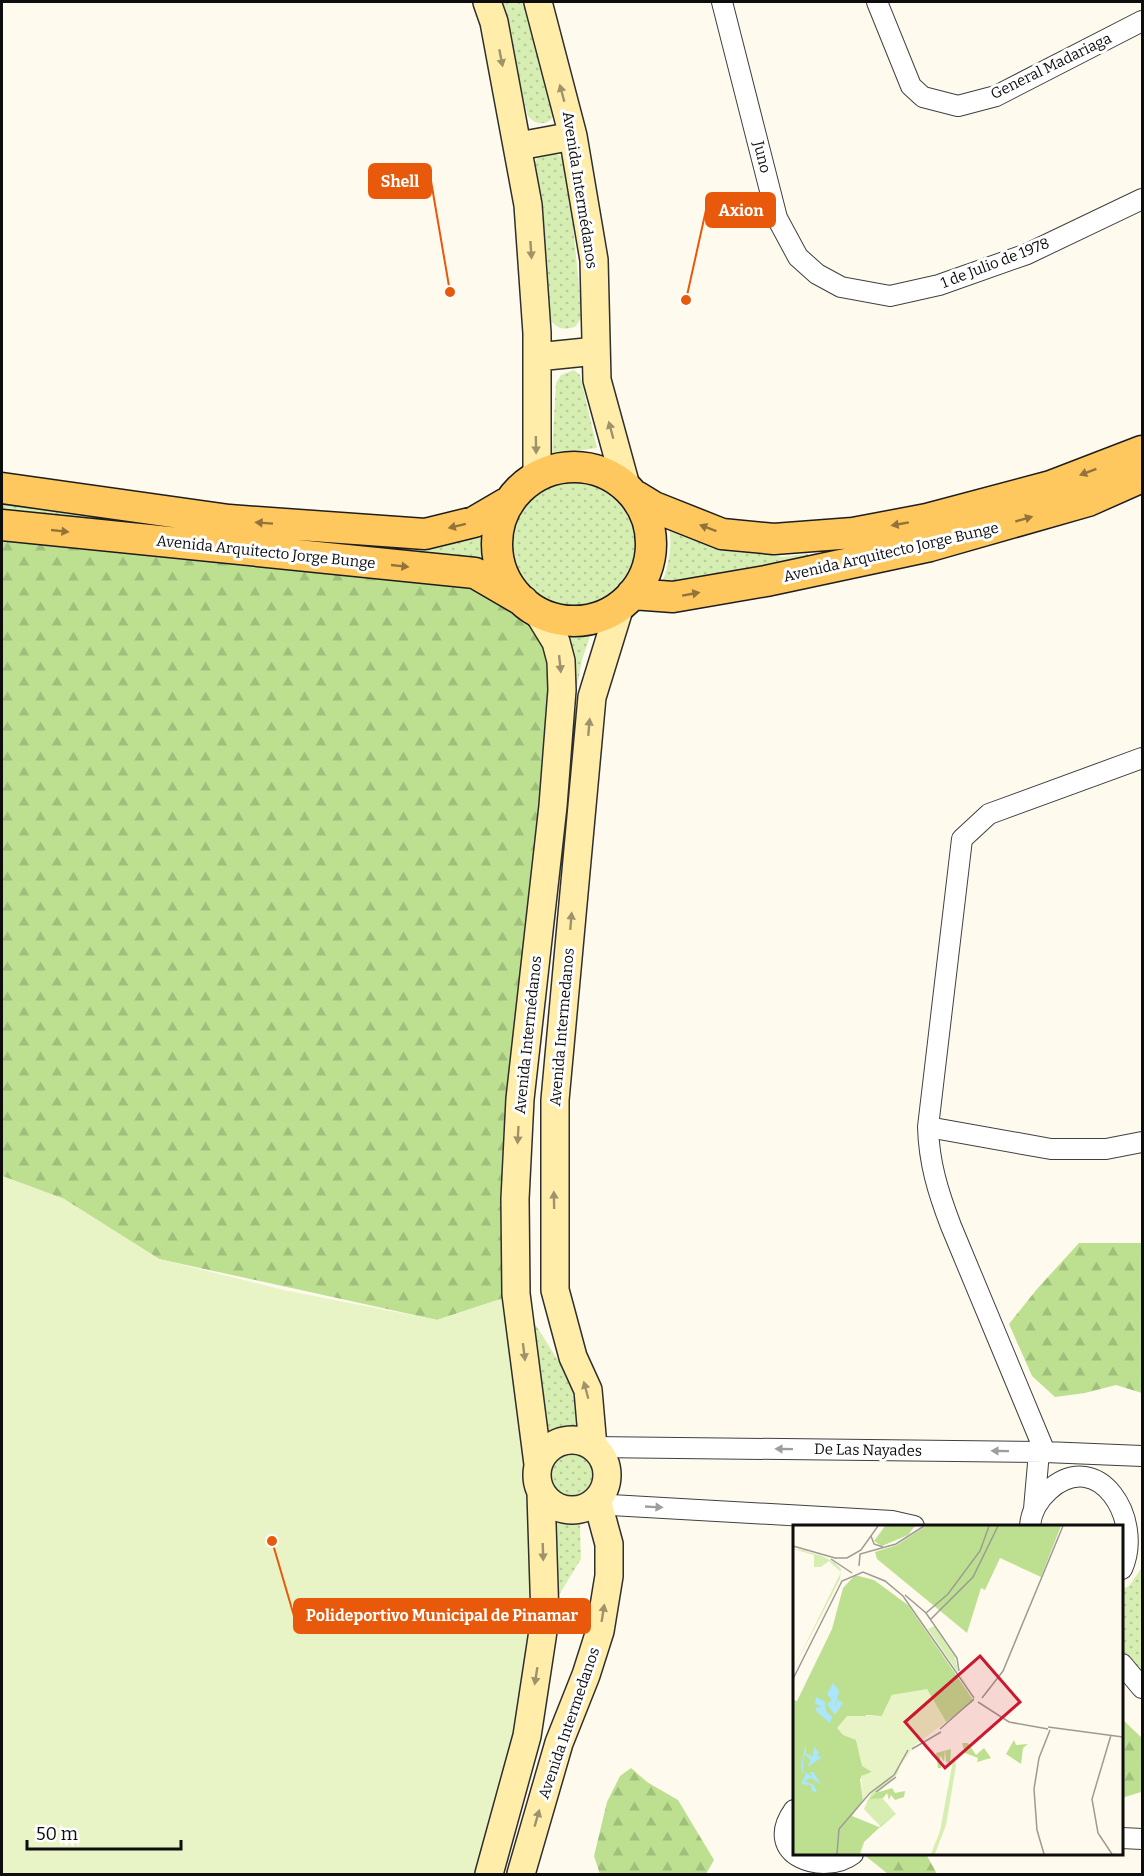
<svg xmlns="http://www.w3.org/2000/svg" width="1144" height="1876" font-family="Bitter,serif">
<style>
.grass{fill:url(#grass-dots)}
.forest{fill:url(#forest-firs)}
.pitch{fill:#e9f4c6}
.lines{fill:none;stroke-linecap:round;stroke-linejoin:round}
.street-casing{stroke:#404040;stroke-width:22}
.secondary-casing{stroke:#2f2f2f;stroke-width:30}
.primary-casing{stroke:#1e1e1e;stroke-width:33}
.street{stroke:#fff;stroke-width:20}
.secondary{stroke:#ffeda9;stroke-width:27}
.primary{stroke:#ffc85e;stroke-width:30}
.oneway{fill:#9e936b}
.oneway2{fill:#92743a}
.oneway3{fill:#9e9e9e}
.labels{text-anchor:middle;stroke-width:6;stroke-linejoin:round;paint-order:stroke}
.street-label{font-size:15px;fill:#0d0d0d;stroke:#fff}
.inset-road{fill:none;stroke:#9e9b94;stroke-width:1.5}
.view{fill:#cc1731;fill-opacity:0.15;stroke:#cc1731;stroke-width:3}
.inset-edge{fill:none;stroke:#0d0d0d;stroke-width:3}
.leader{fill:none;stroke:#e8590c;stroke-width:2}
.callout-dot{fill:#e8590c;stroke:#fff;stroke-width:2}
.callout{fill:#e8590c;stroke:#e8590c;stroke-width:2}
.callout-label{font-size:16px;text-anchor:middle;font-weight:bold;fill:#fff}
</style>
<defs>
<pattern id="grass-dots" width="8" height="8" patternUnits="userSpaceOnUse" patternTransform="scale(1.5)"><rect width="8" height="8" fill="#d7eeb3"/><path d="M2 2h.1M6 6h.1" fill="none" stroke="#b7cb99" stroke-width="1.8" stroke-linecap="round"/></pattern>
<pattern id="forest-firs" width="22" height="20" patternUnits="userSpaceOnUse" patternTransform="scale(1.5)"><rect width="22" height="20" fill="#bce090"/><path d="M5 1l3.5 6h-7zM16 11l3.5 6h-7z" fill="#a0bf7b"/></pattern>
</defs>
<rect width="100%" height="100%" fill="#fffaee"/>
<path class="grass" d="M 500,2 L 528,2 L 555,114 C 549,126 536,126 528,116 Z
M 553,152 L 562,157 L 567,167 L 582,316 L 576,326 C 566,331 557,329 550,320 L 533,171 C 534,157 541,154 553,152 Z
M 574,370 L 580,375 L 597,448 L 552,454 L 556,383 L 561,375 Z
M508 543a64 64 0 1 1 128 0a64 64 0 1 1-128 0Z
M 2,498 L 170,520 L 492,520 L 487,543 L 493,570 L 2,516 Z
M 669,527 L 724,549 L 783,557 L 808,554 L 810,560 L 662,584 C 668,565 673,548 669,527 Z
M 565,633 L 591,633 L 582,660 L 572,715 Z
M 516,1294 L 575,1387 L 598,1452 L 607,1469 L 604,1489 L 580,1526 L 581,1559 L 545,1618 L 541,1493 Z
M 1142,1567 L 1142,1675 L 1122,1649 L 1122,1590 L 1130,1585 Z"/>
<path class="forest" d="M 2,524 L 475,573 L 556,642 L 516,1294 L 437,1320 L 159,1259 L 64,1199 L 2,1176 Z
M 1079,1243 L 1142,1243 L 1142,1393 L 1116,1385 L 1085,1393 L 1055,1397 L 1032,1376 L 1009,1324 L 1037,1289 Z
M 1122,1719 L 1142,1738 L 1141,1792 L 1122,1798 Z
M 631,1768 L 647,1782 L 678,1800 L 714,1860 L 706,1874 L 600,1874 L 594,1856 L 607,1802 L 620,1776 Z
M 863,1854 L 926,1854 L 937,1874 L 888,1874 Z"/>
<path class="pitch" d="M 2,1176 L 64,1199 L 159,1259 L 284,1290 L 437,1320 L 516,1294 L 538,1464 L 545,1618 L 489,1874 L 2,1874 Z"/>
<g class="lines">
<g class="street-casing">
<path id="street" d="M 722,2 L 777,218 L 798,257 L 817,274 L 841,287 L 890,296 L 939,285 L 1027,254 L 1142,199
M 877,2 L 911,86 L 923,97 L 958,106 L 996,96 L 1142,21
M 928,1127 L 1051,1149 L 1106,1149 L 1142,1142
M 593,1447 L 1045,1452 L 1142,1456
M 1045,1452 L 951,1226 C 938,1192 929,1163 928,1127 L 962,839 L 989,814 L 1142,758
M 597,1500 L 611,1505 L 892,1521 L 914,1526
M 1034,1509 L 1039,1452
M 1030,1526 C 1031,1512 1038,1500 1049,1490 C 1099,1446 1144,1520 1122,1569
M 1122,1664 L 1142,1688
M 794,1810 C 761,1856 824,1876 853,1854
M 1122,1838 L 1142,1839"/>
</g>
<g class="secondary-casing">
<path id="secondary" d="M 487,2 L 494,22 L 528,205 L 537,333 L 537,476
M 538,2 L 573,136 L 594,260 L 597,380 L 626,486
M 519,146 L 573,136
M 537,357 L 596,351
M 537,611 L 556,642 L 561,661 L 562,690 L 553,806 L 520,1099 L 515,1199 L 516,1294 L 538,1464
M537 1475a35 35 0 1 1 70 0a35 35 0 1 1-70 0Z
M 593,1447 L 588,1390 L 573,1357 L 555,1290 L 555,1100 L 592,697 L 620,606
M 489,1874 L 527,1736 L 545,1618 L 541,1493
M 521,1874 L 559,1743 L 586,1675 L 600,1631 L 609,1576 L 609,1544 L 597,1500"/>
</g>
<g class="primary-casing">
<path id="primary" d="M497 544a77 77 0 1 1 154 0a77 77 0 1 1-154 0Z
M 2,488 L 229,520 L 425,534 L 474,522 L 510,501
M 636,496 L 654,507 L 722,534 L 774,539 L 853,533 L 927,519 L 1051,486 L 1142,451
M 2,525 L 475,573 L 523,601
M 632,594 L 673,597 L 766,581 L 930,546 L 1088,501 L 1142,477"/>
</g>
<use href="#street" class="street"/>
<use href="#secondary" class="secondary"/>
<use href="#primary" class="primary"/>
</g>
<defs><path id="oneway-solid" d="M-6-.8H1V-3.2L6.5 0L1 3.2V.8H-6Z" transform="scale(1.5)"/></defs>
<g class="oneway">
<use href="#oneway-solid" transform="translate(501 58) rotate(79)"/>
<use href="#oneway-solid" transform="translate(562 93) rotate(-105)"/>
<use href="#oneway-solid" transform="translate(531 250) rotate(86)"/>
<use href="#oneway-solid" transform="translate(611 430) rotate(-105)"/>
<use href="#oneway-solid" transform="translate(536 445) rotate(89)"/>
<use href="#oneway-solid" transform="translate(560 664) rotate(84)"/>
<use href="#oneway-solid" transform="translate(589 727) rotate(-85)"/>
<use href="#oneway-solid" transform="translate(571 921) rotate(-85)"/>
<use href="#oneway-solid" transform="translate(518 1135) rotate(93)"/>
<use href="#oneway-solid" transform="translate(554 1200) rotate(-91)"/>
<use href="#oneway-solid" transform="translate(524 1352) rotate(83)"/>
<use href="#oneway-solid" transform="translate(586 1390) rotate(-105)"/>
<use href="#oneway-solid" transform="translate(543 1552) rotate(88)"/>
<use href="#oneway-solid" transform="translate(603 1613) rotate(-81)"/>
<use href="#oneway-solid" transform="translate(536 1676) rotate(99)"/>
<use href="#oneway-solid" transform="translate(537 1818) rotate(-74)"/>
</g>
<g class="oneway2">
<use href="#oneway-solid" transform="translate(1088 472) rotate(159)"/>
<use href="#oneway-solid" transform="translate(1024 519) rotate(-16)"/>
<use href="#oneway-solid" transform="translate(264 523) rotate(-176)"/>
<use href="#oneway-solid" transform="translate(900 524) rotate(170)"/>
<use href="#oneway-solid" transform="translate(457 526) rotate(166)"/>
<use href="#oneway-solid" transform="translate(708 528) rotate(-159)"/>
<use href="#oneway-solid" transform="translate(60 531) rotate(6)"/>
<use href="#oneway-solid" transform="translate(400 566) rotate(6)"/>
<use href="#oneway-solid" transform="translate(691 594) rotate(-10)"/>
</g>
<g class="oneway3">
<use href="#oneway-solid" transform="translate(784 1449) rotate(-179)"/>
<use href="#oneway-solid" transform="translate(1000 1451) rotate(-179)"/>
<use href="#oneway-solid" transform="translate(654 1507) rotate(3)"/>
</g>
<g class="labels">
<g class="street-label">
<text transform="translate(1051 66) rotate(-26)" y="5">General Madariaga</text>
<text transform="translate(762 157) rotate(76)" y="5">Juno</text>
<text transform="translate(580 190) rotate(81)" y="5">Avenida Intermédanos</text>
<text transform="translate(995 263) rotate(-21)" y="5">1 de Julio de 1978</text>
<text transform="translate(266 552) rotate(6)" y="5">Avenida Arquitecto Jorge Bunge</text>
<text transform="translate(891 552) rotate(-13)" y="5">Avenida Arquitecto Jorge Bunge</text>
<text transform="translate(562 1027) rotate(-85)" y="5">Avenida Intermedanos</text>
<text transform="translate(528 1035) rotate(-84)" y="5">Avenida Intermédanos</text>
<text transform="translate(868 1450) rotate(1)" y="5">De Las Nayades</text>
<text transform="translate(569 1723) rotate(-71)" y="5">Avenida Intermedanos</text>
</g>
</g>
<g transform="translate(793 1525)">
<rect width="330" height="330" fill="#fffaee"/>
<path d="M 0,24 L 9,25 L 29,31 L 41,37 L 48,44 L 47,54 L 0,145 L 48,47 L 36,36 L 28,42 L 21,42 L 21,30 ZM 141,101 L 162,132 L 165,146 L 181,171 L 135,104 ZM 161,230 L 163,241 L 153,300 L 142,329 L 138,329 L 147,306 ZM 108,237 L 105,248 L 85,268 L 103,289 L 88,302 L 71,284 L 78,269 Z" fill="#d7eeb3"/>
<path d="M 92,1 L 122,1 L 115,10 L 89,21 L 81,16 ZM 133,1 L 268,1 L 248,52 L 207,33 L 192,65 L 188,63 L 174,108 L 84,34 L 82,27 L 104,20 ZM 62,50 L 81,55 L 115,80 L 181,176 L 153,197 L 134,165 L 99,170 L 89,191 L 73,190 L 63,214 L 67,230 L 79,247 L 67,254 L 70,275 L 59,291 L 86,302 L 102,288 L 71,317 L 67,329 L 0,329 L 0,175 L 4,176 L 39,104 L 50,63 ZM 221,215 L 223,220 L 235,219 L 230,223 L 228,239 L 213,229 ZM 169,218 L 175,218 L 183,230 L 191,223 L 198,233 L 184,237 L 185,233 L 172,228 ZM 158,224 L 157,238 L 153,237 L 152,225 L 151,237 L 147,230 L 148,243 L 145,243 L 143,228 ZM 99,263 L 102,268 L 112,266 L 111,272 L 102,275 L 98,270 L 96,275 L 94,268 L 90,273 L 77,274 L 71,279 L 83,268 Z" fill="#bce090"/>
<path d="M 134,164 L 153,197 L 122,220 L 101,250 L 70,275 L 68,251 L 79,247 L 69,241 L 63,215 L 50,210 L 44,203 L 54,191 L 89,191 L 99,170 Z" fill="#e9f4c6"/>
<path d="M 40,158 L 46,166 L 42,183 L 45,175 L 50,178 L 42,190 L 34,179 L 39,175 L 34,169 ZM 23,172 L 32,177 L 33,186 L 39,192 L 37,198 L 24,187 L 22,183 L 28,182 L 22,178 ZM 13,218 L 13,229 L 20,231 L 21,222 L 26,227 L 24,231 L 29,232 L 15,242 L 17,235 L 12,229 L 10,234 L 10,246 L 20,252 L 16,247 L 20,247 L 28,259 L 18,253 L 11,256 L 21,260 L 24,267 L 19,266 L 18,260 L 8,259 L 13,249 L 9,246 L 8,240 Z" fill="#ace6fd"/>
<path class="inset-road" d="M 78,11 L 81,19 L 90,22M 0,21 L 42,33 L 54,33 L 68,25 L 85,1M 38,34 L 59,48M 66,41 L 67,29 L 103,19 L 131,1M 112,70 L 133,88 L 164,133 L 166,146M 133,88 L 155,69 L 187,26 L 196,1M 137,95 L 180,52 L 205,1M 0,154 L 49,56 L 70,47 L 92,56 L 110,71 L 181,173M 189,173 L 210,146 L 270,1M 185,177 L 216,197 L 255,204M 255,202 L 330,212M 147,204 L 181,174M 318,210 L 299,274 L 305,308 L 319,329M 119,224 L 148,207M 83,267 L 103,252M 44,329 L 46,304 L 77,268 L 101,250 L 115,225M 251,329 L 244,305 L 241,264 L 246,233 L 257,205"/>
<path class="view" d="M 187,131 L 227,177 L 152,243 L 112,197 Z"/>
<rect width="330" height="330" class="inset-edge"/>
</g>
<path class="leader" d="M450 292L431 181M686 300L706 210M272 1541L294 1616"/>
<g class="callout-dot">
<circle cx="450" cy="292" r="6"/>
<circle cx="686" cy="300" r="6"/>
<circle cx="272" cy="1541" r="6"/>
</g>
<g class="callout">
<rect x="369" y="164" width="62" height="34" rx="6"/>
<rect x="706" y="193" width="69" height="34" rx="6"/>
<rect x="294" y="1599" width="296" height="34" rx="6"/>
</g>
<g class="callout-label">
<text x="400" y="187">Shell</text>
<text x="741" y="216">Axion</text>
<text x="442" y="1621">Polideportivo Municipal de Pinamar</text>
</g>
<rect width="1144" height="1876" fill="none" stroke="#0d0d0d" stroke-width="6"/>
<path d="M27 1840v9h154v-9" fill="none" stroke="#0d0d0d" stroke-width="3"/>
<text x="36" y="1840" font-size="18" fill="#0d0d0d" stroke="#ffffff" stroke-width="4.5" paint-order="stroke">50 m</text>
</svg>
